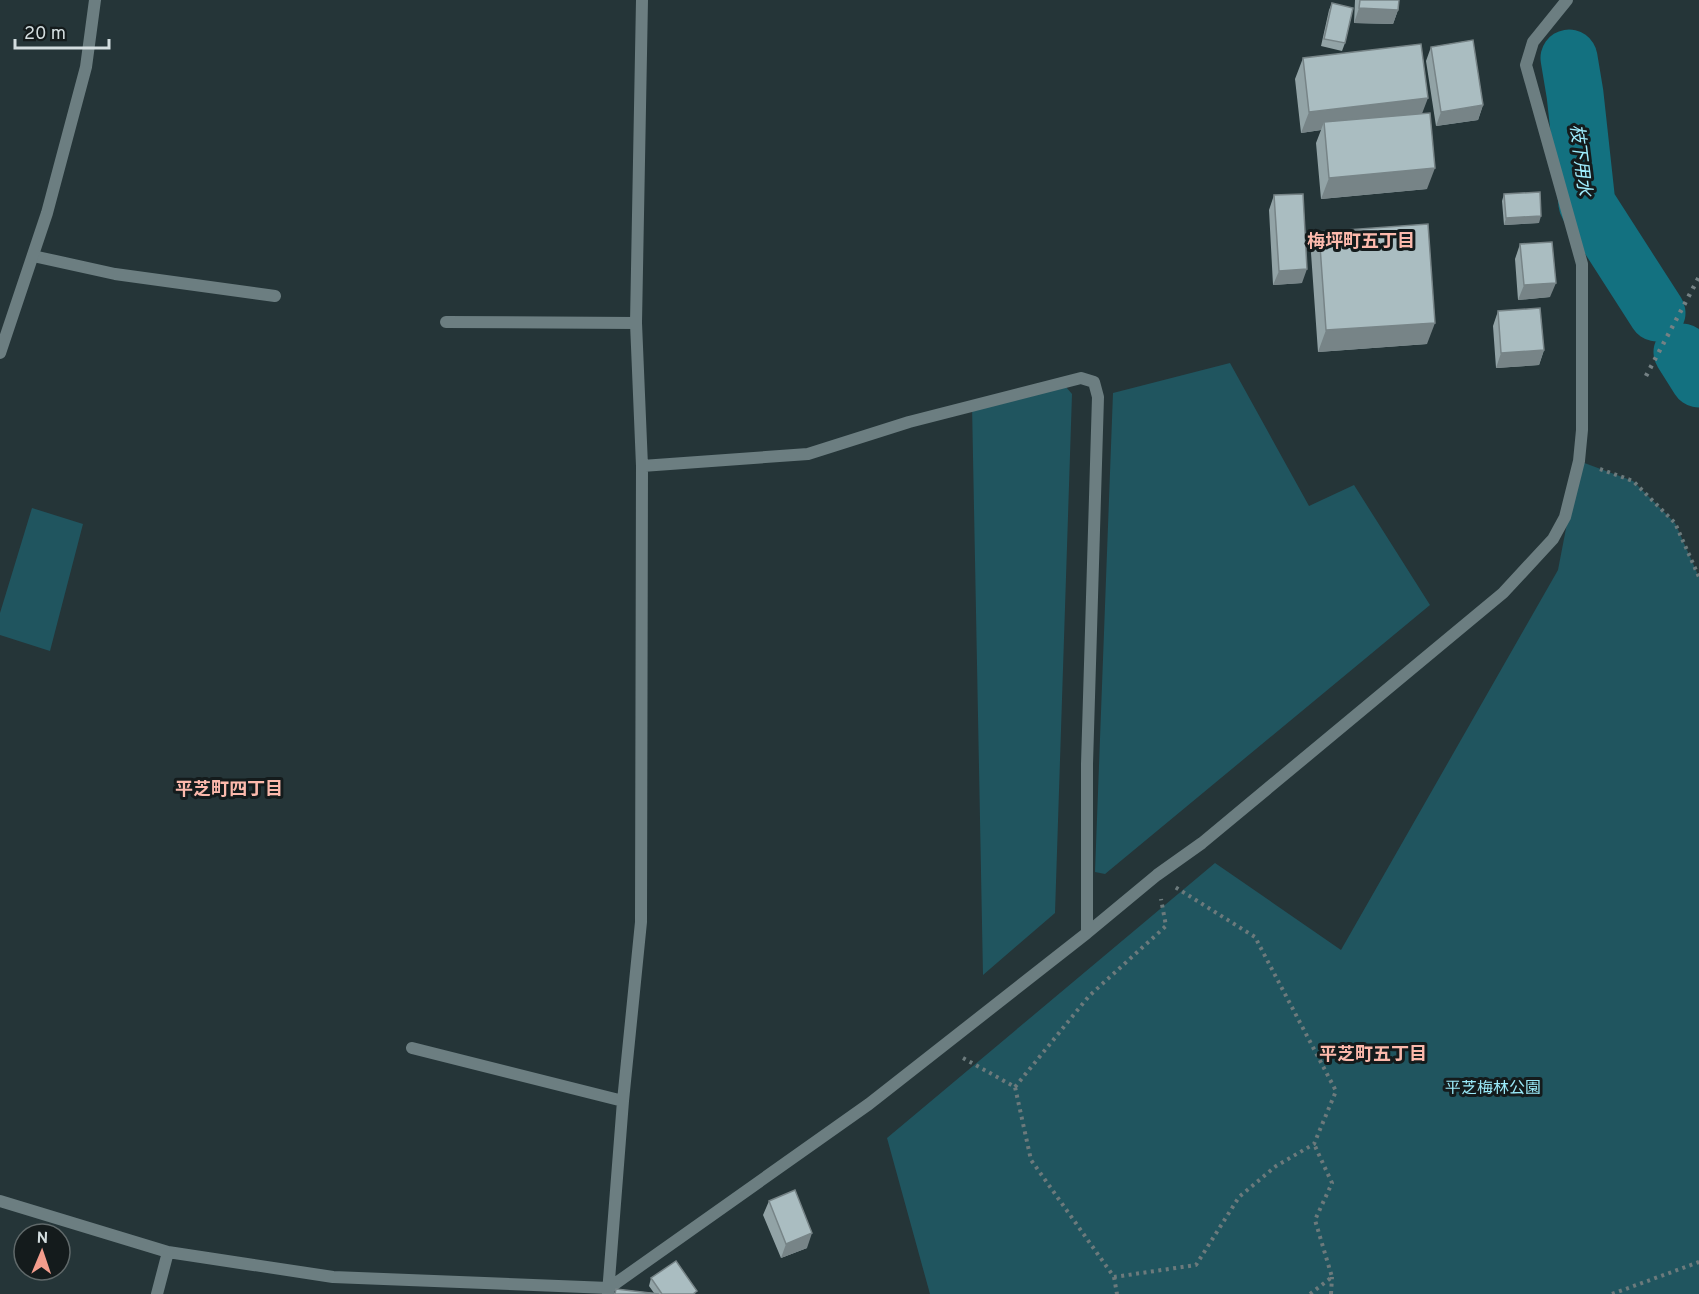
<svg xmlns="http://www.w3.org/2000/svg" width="1699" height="1294" font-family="Overpass,'Noto Sans JP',sans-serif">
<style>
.green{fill:#20555f}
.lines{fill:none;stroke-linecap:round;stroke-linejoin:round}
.river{stroke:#137180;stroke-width:57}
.path{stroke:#6c7a7c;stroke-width:4;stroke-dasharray:3 4.5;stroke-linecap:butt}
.minor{stroke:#6c7e81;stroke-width:12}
.tertiary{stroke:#6c7e81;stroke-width:12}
.rail{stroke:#748184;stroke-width:4.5;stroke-dasharray:3 6;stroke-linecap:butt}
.wall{fill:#92a3a6}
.shaded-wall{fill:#778487}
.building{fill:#aabdc1;stroke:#778487;stroke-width:1.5}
.labels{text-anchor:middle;stroke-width:6;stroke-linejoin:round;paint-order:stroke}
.park-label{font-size:16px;fill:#9ae9f8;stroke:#141b1c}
.water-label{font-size:18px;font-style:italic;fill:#9feefe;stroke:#141b1c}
.neighbourhood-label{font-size:18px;font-weight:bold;fill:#fcb9ac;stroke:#141b1c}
</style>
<rect width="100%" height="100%" fill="#253538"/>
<path class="green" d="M 1230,363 L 1309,506 L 1354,485 L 1430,605 L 1105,874 L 1095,872 L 1113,393 Z
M 1061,381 L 1072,394 L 1055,913 L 983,975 L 972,404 Z
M 1579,461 L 1633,481 L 1675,523 L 1699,577 L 1699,1294 L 930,1294 L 887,1138 L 1215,863 L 1341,950 L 1558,570 Z
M 32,508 L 83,524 L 50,651 L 0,635 L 0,613 Z"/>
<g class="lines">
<path class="river" d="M 1569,58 L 1575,94 L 1587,204 L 1657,313
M 1682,352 L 1699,379"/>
<path class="path" d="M 1600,469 L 1633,481 L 1675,523 L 1699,577
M 963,1058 L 1015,1087 L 1031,1160 L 1114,1277 L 1196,1265 L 1239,1197 L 1276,1166 L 1314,1144 L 1336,1091 L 1255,937 L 1175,887
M 1015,1087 L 1089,996 L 1166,926 L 1161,899
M 1114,1277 L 1117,1294
M 1310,1294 L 1332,1277 L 1315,1220 L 1332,1183 L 1314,1144
M 1331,1294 L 1332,1277
M 1612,1294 L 1699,1262"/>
<path class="minor" d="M 33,256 L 115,274 L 275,296
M 446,322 L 636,323
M 642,466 L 808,454 L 909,422 L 1081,378 L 1094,382 L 1098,397 L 1087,764 L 1087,933
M 412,1048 L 623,1101
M 0,1201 L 168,1252 L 333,1277 L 609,1288 L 869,1104 L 1087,933 L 1157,875 L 1202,843 L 1503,593 L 1553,539 L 1565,517 L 1579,461 L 1582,430 L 1582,264 L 1526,65 L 1533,42 L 1567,0
M 608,1293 L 623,1101 L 641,922 L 642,466 L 636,323 L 642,0
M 157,1294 L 168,1252"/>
<path class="tertiary" d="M 0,353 L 47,213 L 86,67 L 95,0"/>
<path class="rail" d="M 1646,376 L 1699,277"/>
</g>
<path class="wall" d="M 1355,0 L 1399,0 L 1398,10 L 1393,24 L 1354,23 Z
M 1332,3 L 1345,43 L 1342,51 L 1321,46 L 1329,10 Z
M 1431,47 L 1483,105 L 1478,120 L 1436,126 L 1426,61 Z
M 1303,58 L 1422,113 L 1427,189 L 1321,199 L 1316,143 L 1321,130 L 1301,133 L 1295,79 Z
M 1504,194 L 1539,223 L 1504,225 L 1502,201 Z
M 1274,195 L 1302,283 L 1273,285 L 1269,210 Z
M 1319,232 L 1427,344 L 1318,352 L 1311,253 Z
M 1520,244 L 1550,297 L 1518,300 L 1515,259 Z
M 1498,311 L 1544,350 L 1539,365 L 1496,368 L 1493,326 Z
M 769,1201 L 807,1248 L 781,1258 L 763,1215 Z
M 651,1278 L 696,1294 L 614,1294 L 616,1289 L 654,1293 L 649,1286 Z"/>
<path class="shaded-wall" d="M 1359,8 L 1398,10 L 1393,24 L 1354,23 Z
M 1428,98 L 1420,119 L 1324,122 L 1321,130 L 1301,133 L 1309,112 Z
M 1483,105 L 1478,120 L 1436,126 L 1441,112 Z
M 1435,168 L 1427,189 L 1321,199 L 1329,178 Z
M 1541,216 L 1539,223 L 1504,225 L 1506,218 Z
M 1307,269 L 1302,283 L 1273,285 L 1279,271 Z
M 1556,283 L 1550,297 L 1518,300 L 1524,285 Z
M 1435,323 L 1427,344 L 1318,352 L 1326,330 Z
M 1544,350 L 1539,365 L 1496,368 L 1501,353 Z
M 812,1233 L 807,1248 L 781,1258 L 786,1244 Z"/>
<path class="building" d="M 1360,0 L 1399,0 L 1398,10 L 1359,8 Z
M 1332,3 L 1353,8 L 1345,43 L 1324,39 Z
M 1473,40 L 1483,105 L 1441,112 L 1431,47 Z
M 1421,44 L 1428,98 L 1309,112 L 1303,58 Z
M 1430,113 L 1435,168 L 1329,178 L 1324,122 Z
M 1540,192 L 1541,216 L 1506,218 L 1504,194 Z
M 1303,194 L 1307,269 L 1279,271 L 1274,195 Z
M 1428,224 L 1435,323 L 1326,330 L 1319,232 Z
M 1552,242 L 1556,283 L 1524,285 L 1520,244 Z
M 1540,308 L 1544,350 L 1501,353 L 1498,311 Z
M 795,1190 L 812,1233 L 786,1244 L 769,1201 Z
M 676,1261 L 697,1291 L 693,1294 L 662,1294 L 651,1278 Z
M 616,1289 L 659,1294 L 615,1294 Z"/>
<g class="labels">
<g class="park-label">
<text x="1493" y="1093">平芝梅林公園</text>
</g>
<g class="water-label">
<text transform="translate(1581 160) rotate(83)" y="6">枝下用水</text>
</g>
<g class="neighbourhood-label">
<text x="1361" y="247">梅坪町五丁目</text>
<text x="229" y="795">平芝町四丁目</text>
<text x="1373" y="1060">平芝町五丁目</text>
</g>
</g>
<g transform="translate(42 1252) rotate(2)"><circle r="28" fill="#141b1c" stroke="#60696a" stroke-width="1.5"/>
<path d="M0-4.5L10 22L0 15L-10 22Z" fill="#f49d8d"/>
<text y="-9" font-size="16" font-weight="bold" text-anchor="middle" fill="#d3dddf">N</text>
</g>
<path d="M15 39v9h94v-9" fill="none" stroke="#d3dddf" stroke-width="3"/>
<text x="24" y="39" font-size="18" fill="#d3dddf" stroke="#141b1c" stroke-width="4.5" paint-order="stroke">20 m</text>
</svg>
